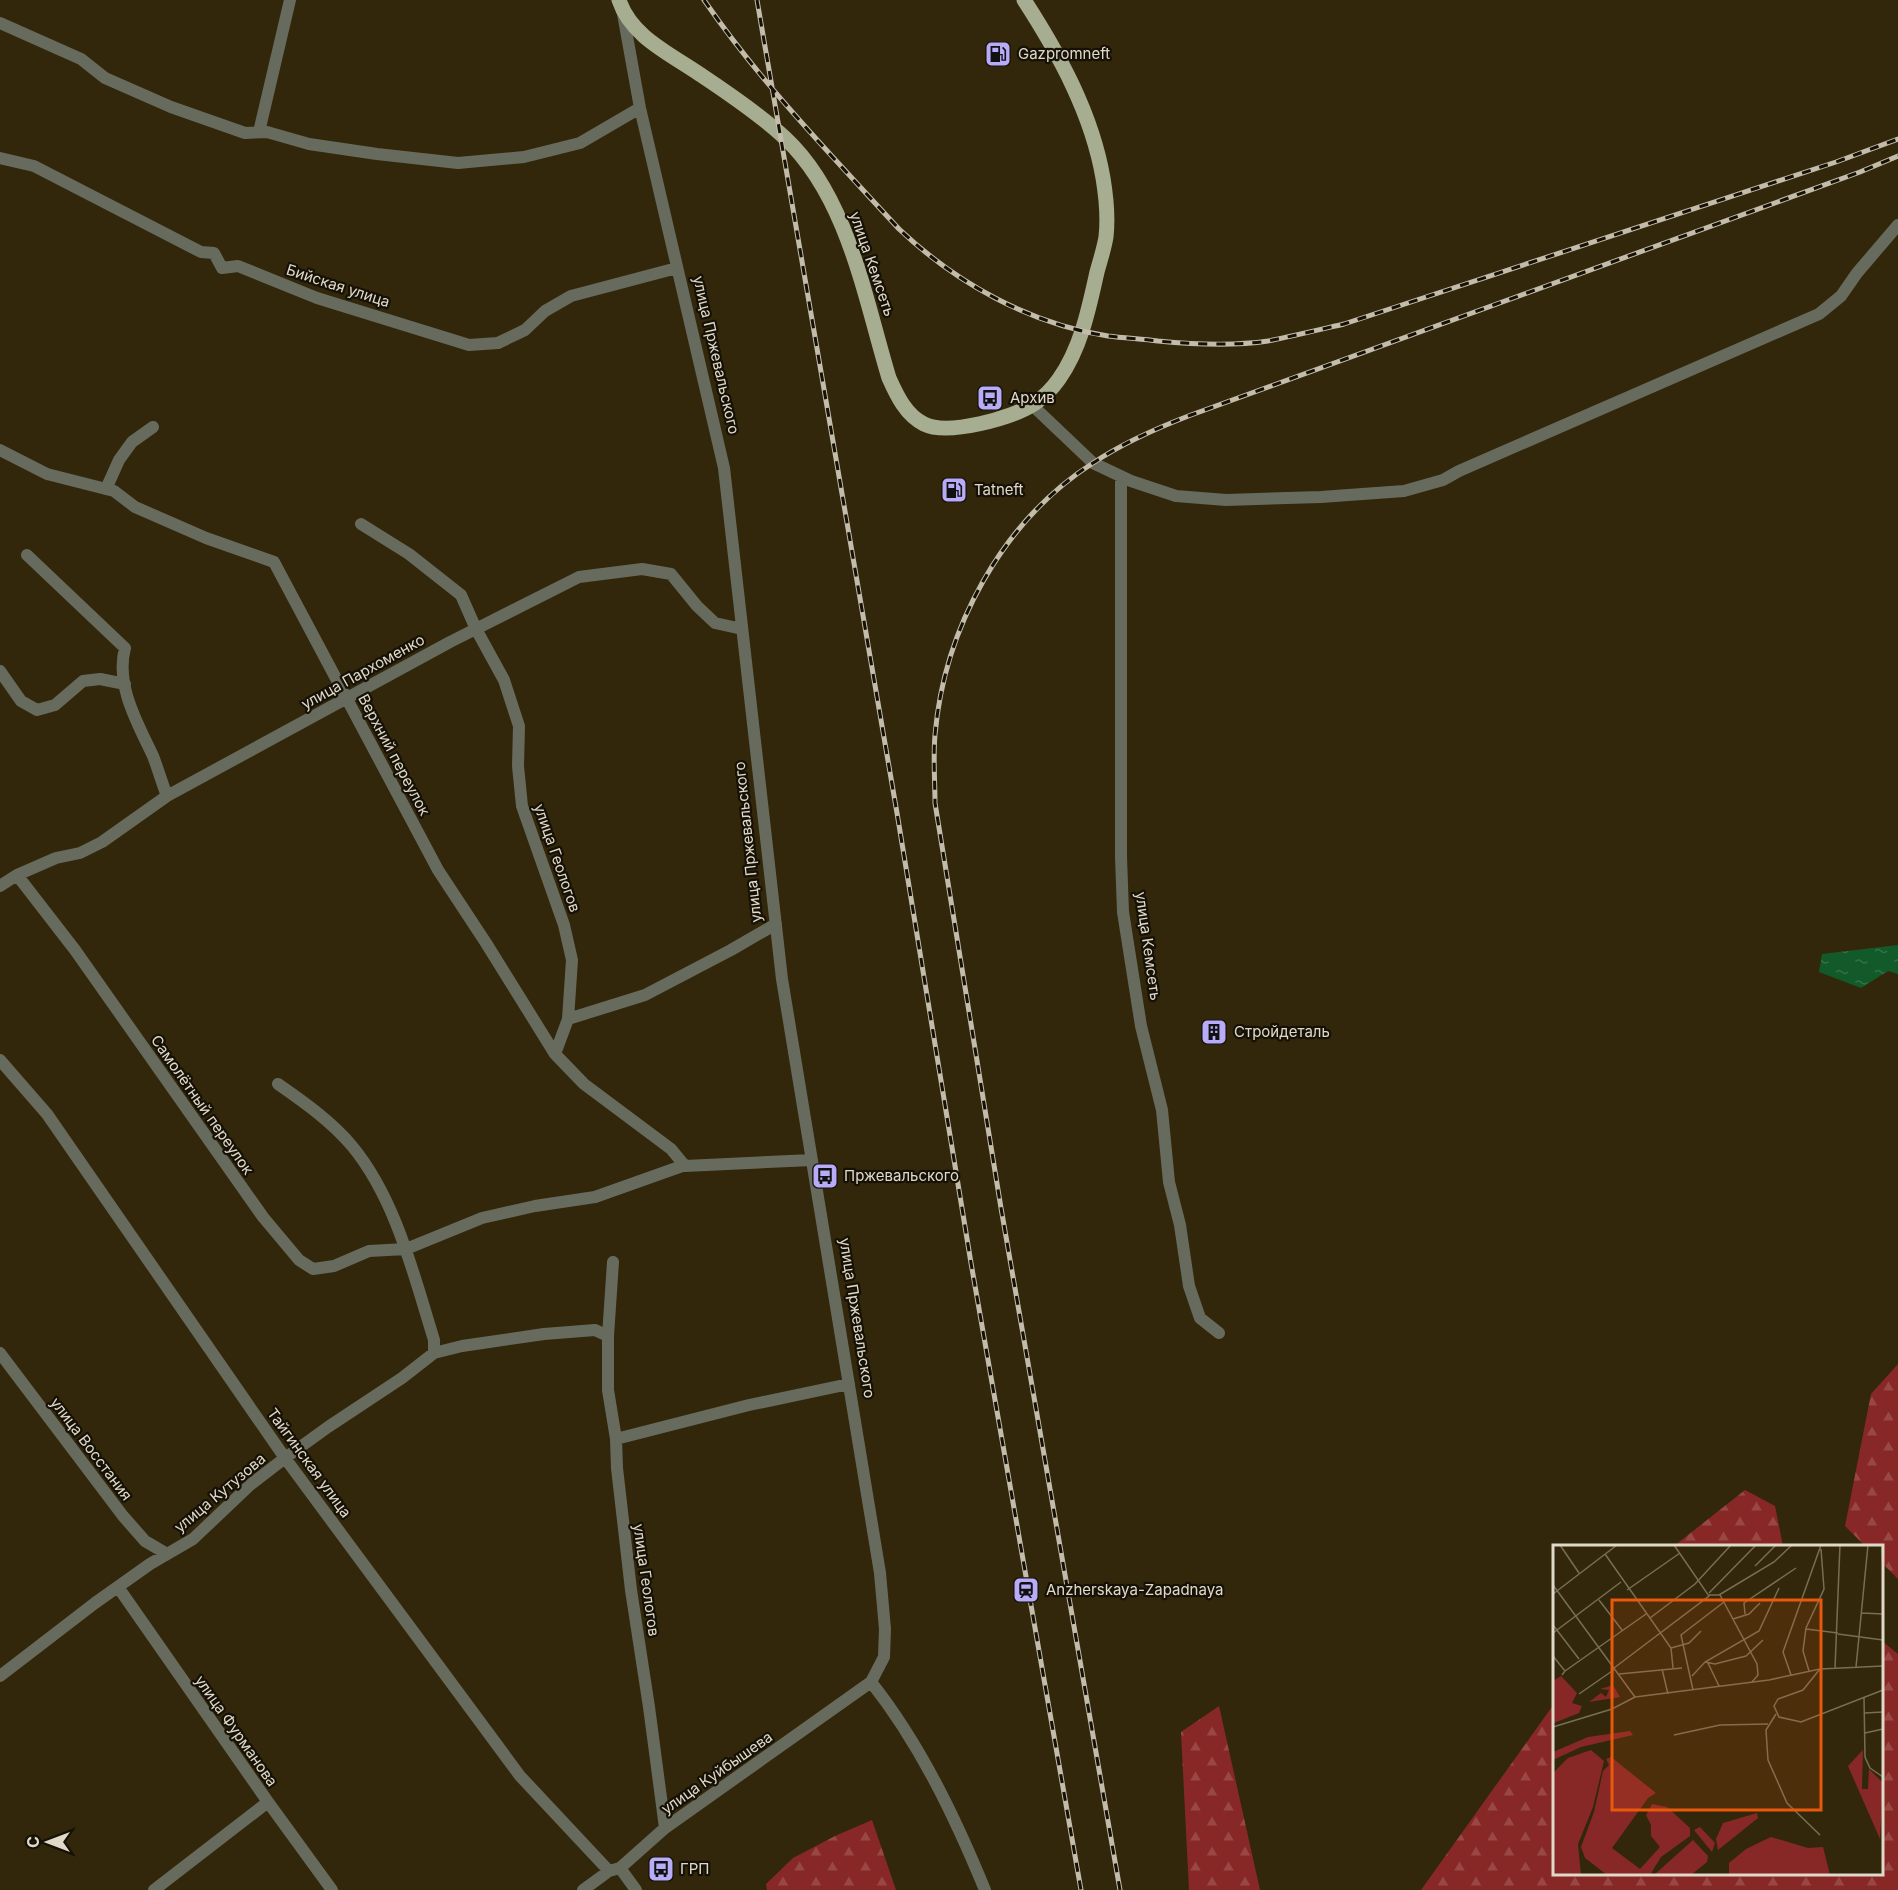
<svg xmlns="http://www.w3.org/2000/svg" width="1898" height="1890" font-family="Inter,sans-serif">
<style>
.forest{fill:url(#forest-firs)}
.water{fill:url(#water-ripples)}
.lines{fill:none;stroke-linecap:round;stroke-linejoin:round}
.minor{stroke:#676b5e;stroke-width:12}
.major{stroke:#a6ad91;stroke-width:15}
.rail-casing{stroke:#c4bcaa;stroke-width:5}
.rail{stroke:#161106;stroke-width:3;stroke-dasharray:9;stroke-linecap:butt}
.labels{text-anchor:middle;stroke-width:4.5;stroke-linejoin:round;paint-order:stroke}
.poi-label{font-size:15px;fill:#e0d9c9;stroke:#161106;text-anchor:start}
.street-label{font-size:15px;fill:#e0d9c9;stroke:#161106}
.inset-road{fill:none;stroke:#786e56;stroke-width:1.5}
.view{fill:#e8590c;fill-opacity:0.15;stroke:#e8590c;stroke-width:3}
.inset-edge{fill:none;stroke:#e0d9c9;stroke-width:3}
</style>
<defs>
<pattern id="forest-firs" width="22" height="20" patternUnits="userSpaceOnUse" patternTransform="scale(1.5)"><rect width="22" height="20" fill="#872827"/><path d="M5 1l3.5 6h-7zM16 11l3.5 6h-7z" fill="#984745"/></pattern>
<pattern id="water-ripples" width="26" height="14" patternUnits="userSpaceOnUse" patternTransform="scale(1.5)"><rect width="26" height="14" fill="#125a2a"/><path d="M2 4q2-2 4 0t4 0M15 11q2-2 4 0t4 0" fill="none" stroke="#347148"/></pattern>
</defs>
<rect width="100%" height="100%" fill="#32270a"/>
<path class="forest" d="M 1898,1364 L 1898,1579 L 1882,1563 L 1882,1546 L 1865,1546 L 1845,1526 L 1871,1394 Z
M 1745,1490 L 1775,1506 L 1783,1546 L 1674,1546 Z
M 1882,1641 L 1898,1654 L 1898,1890 L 1421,1890 L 1554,1704 L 1554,1874 L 1882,1874 Z
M 1219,1706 L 1260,1890 L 1189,1890 L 1181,1732 Z
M 872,1820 L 896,1890 L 767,1890 L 766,1884 L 793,1858 L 835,1836 Z"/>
<path class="water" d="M 1898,945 L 1898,974 L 1888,971 L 1861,988 L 1819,972 L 1822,954 Z"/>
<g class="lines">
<path class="minor" d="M 0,23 L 81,59 L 105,78 L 171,107 L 245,133 L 267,132 L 309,144 L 377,154 L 458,163 L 524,157 L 580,143 L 640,108
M 259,132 L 290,0
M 0,158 L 34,166 L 201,252 L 214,253 L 222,268 L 238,266 L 317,298 L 469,345 L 498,343 L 525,330 L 545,311 L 571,296 L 677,268
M 1032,405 L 1093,463 L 1131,481 L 1176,496 L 1226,500 L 1321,497 L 1404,491 L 1443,480 L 1459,471 L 1819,314 L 1841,296 L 1857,273 L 1898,225
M 0,450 L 47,474 L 114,491 L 135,507 L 206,538 L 274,562 L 438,870 L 486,943 L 555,1054 L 584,1084 L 671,1149 L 685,1166 L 812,1160
M 1121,476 L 1121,857 L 1123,912 L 1141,1026 L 1162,1110 L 1169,1182 L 1180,1225 L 1189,1286 L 1200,1318 L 1219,1333
M 106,489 L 119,460 L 132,442 L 153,427
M 361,524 L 409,554 L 461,595 L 476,629 L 504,680 L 519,726 L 518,766 L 522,806 L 564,925 L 572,960 L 568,1019 L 555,1054
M 27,555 L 125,648 C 115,685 138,724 153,756 C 158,769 162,783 167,796
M 0,671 L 21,701 L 37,710 L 55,705 L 83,681 L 100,679 L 125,684
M 17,875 L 75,950 L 263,1217 L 299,1260 L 313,1269 L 334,1266 L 369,1251 L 406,1249 L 482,1218 L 535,1206 L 595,1197 L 685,1165
M 0,886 L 17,875 L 56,858 L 80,853 L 102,842 L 167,796 L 450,642 L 579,577 L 642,569 L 671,574 L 697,606 L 715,623 L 742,629
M 568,1019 L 645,995 L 731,950 L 776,924
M 0,1060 L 47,1114 L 285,1458 L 520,1776 L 609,1871
M 278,1084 C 304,1102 332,1122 352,1146 C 396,1199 414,1276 434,1340 L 434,1353
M 613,1262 L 608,1336 L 608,1390 L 616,1439 L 617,1468 L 631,1590 L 649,1707 L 665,1828
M 0,1353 L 123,1516 L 145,1541 L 167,1554
M 616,1439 L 749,1405 L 849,1384
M 118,1587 L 268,1802 L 332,1890
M 0,1676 L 95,1603 L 150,1564 L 193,1539 L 250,1485 L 285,1458 L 328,1427 L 402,1378 L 434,1353 L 462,1346 L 544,1334 L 595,1330 L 608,1336
M 871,1682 C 920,1744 955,1817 985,1890
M 620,1868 L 636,1890
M 154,1890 L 268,1802
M 583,1890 L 609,1871 L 620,1868 L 665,1828 L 871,1682 L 884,1657 L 885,1629 L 880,1573 L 782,979 L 724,468 L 640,108 L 623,14"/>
<path class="major" d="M 619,0 C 631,37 671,54 701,75 C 728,93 762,116 785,138 C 848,197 865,299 889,378 C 897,396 906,415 924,424 C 948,436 1012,418 1034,404 C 1044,397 1052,389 1059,379 C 1081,348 1089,308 1097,272 C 1100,261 1104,249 1106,237 C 1108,219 1106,196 1103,178 C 1092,114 1059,54 1024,0"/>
<g class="rail-casing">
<path id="rail" d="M 704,0 C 761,83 831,155 899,229 C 956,283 1030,324 1108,336 C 1124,338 1141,339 1158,341 C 1190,344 1235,346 1268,341 C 1293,336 1318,330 1344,324 L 1836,162 L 1898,139
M 757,0 L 897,813 L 971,1263 L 1081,1890
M 1120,1890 L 1001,1208 L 935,803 C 935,781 933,758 935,735 C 944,629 1002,521 1093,463 C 1123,443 1157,428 1191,415 L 1860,172 L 1898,156"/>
</g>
<use href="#rail" class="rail"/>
</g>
<defs>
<g id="fuel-square" transform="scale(1.35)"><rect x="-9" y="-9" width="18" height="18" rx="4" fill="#b8abf7" stroke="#161106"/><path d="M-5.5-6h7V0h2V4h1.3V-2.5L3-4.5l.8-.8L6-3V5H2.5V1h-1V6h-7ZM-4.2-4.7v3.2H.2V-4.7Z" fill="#111"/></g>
<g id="bus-square" transform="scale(1.35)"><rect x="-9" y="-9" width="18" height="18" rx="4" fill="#b8abf7" stroke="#161106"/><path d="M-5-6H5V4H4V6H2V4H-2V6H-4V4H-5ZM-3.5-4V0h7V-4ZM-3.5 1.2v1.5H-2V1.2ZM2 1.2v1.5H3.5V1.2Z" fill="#111"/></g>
<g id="building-square" transform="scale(1.35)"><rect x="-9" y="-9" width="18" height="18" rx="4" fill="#b8abf7" stroke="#161106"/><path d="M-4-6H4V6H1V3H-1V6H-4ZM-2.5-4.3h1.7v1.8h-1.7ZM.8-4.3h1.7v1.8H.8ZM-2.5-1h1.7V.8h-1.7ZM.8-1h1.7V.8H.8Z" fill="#111"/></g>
<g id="station-square" transform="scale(1.35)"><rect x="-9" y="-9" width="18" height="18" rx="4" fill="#b8abf7" stroke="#161106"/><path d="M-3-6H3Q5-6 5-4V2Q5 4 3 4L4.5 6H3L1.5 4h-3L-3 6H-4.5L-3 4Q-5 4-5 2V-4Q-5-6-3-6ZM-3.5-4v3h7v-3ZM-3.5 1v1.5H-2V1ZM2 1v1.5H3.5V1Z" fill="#111"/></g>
</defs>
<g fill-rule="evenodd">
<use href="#fuel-square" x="998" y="54"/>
<use href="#bus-square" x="990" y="398"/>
<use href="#fuel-square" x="954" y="490"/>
<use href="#building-square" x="1214" y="1032"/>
<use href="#bus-square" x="825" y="1176"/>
<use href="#station-square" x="1026" y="1590"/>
<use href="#bus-square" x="661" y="1869"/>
</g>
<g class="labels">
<g class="poi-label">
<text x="1018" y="59">Gazpromneft</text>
<text x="1010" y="403">Архив</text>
<text x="974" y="495">Tatneft</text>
<text x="1234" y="1037">Стройдеталь</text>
<text x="844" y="1181">Пржевальского</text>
<text x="1046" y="1595">Anzherskaya-Zapadnaya</text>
<text x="680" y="1874">ГРП</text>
</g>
<g class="street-label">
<text transform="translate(872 264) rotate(71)" y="5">улица Кемсеть</text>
<text transform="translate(338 286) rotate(18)" y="5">Бийская улица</text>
<text transform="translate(716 355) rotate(77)" y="5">улица Пржевальского</text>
<text transform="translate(363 672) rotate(-29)" y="5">улица Пархоменко</text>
<text transform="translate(394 755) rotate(62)" y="5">Верхний переулок</text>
<text transform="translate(748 842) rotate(-96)" y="5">улица Пржевальского</text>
<text transform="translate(557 858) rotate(71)" y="5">улица Геологов</text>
<text transform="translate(1148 946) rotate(82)" y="5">улица Кемсеть</text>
<text transform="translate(202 1105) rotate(55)" y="5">Самолётный переулок</text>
<text transform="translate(857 1318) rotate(81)" y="5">улица Пржевальского</text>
<text transform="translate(91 1449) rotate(53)" y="5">улица Восстания</text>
<text transform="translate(309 1463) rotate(54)" y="5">Тайгинская улица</text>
<text transform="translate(220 1493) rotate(-40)" y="5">улица Кутузова</text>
<text transform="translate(646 1580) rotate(82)" y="5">улица Геологов</text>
<text transform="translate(236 1731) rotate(55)" y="5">улица Фурманова</text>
<text transform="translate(717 1773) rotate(-35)" y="5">улица Куйбышева</text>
</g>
</g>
<g transform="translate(1553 1545)">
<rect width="330" height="330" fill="#32270a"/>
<path d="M 8,131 L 24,148 L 19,158 L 29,161 L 26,168 L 1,178 L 0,136 ZM 60,140 L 67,152 L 36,157 L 48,148 L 53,152 L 56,145 L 47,144 ZM 77,186 L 80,190 L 28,202 L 0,215 L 0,207 L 35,192 ZM 38,205 L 51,216 L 40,262 L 25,299 L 28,330 L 0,330 L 0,228 L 15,213 ZM 310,205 L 309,244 L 315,244 L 316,224 L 330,238 L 327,294 L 295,221 ZM 58,212 L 103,248 L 95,253 L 59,303 L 87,324 L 107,302 L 98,291 L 98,280 L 93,270 L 99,259 L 114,262 L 137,283 L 137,291 L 108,312 L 97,330 L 54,330 L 32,313 L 28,302 L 41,267 L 50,226 L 56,220 L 53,214 ZM 204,268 L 205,273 L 165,305 L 163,294 L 170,278 ZM 147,282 L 162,298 L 159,307 L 141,285 ZM 218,292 L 255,303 L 270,302 L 277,330 L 176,330 L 176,318 L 193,304 ZM 140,295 L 155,311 L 154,317 L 138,330 L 101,330 Z" fill="#872827"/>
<path class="inset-road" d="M 7,0 L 26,28M 329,0 L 330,29M 52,9 L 118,103 L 120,123M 202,21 L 223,0M 0,40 L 82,152M 74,45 L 127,8M 156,48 L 203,0M 0,49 L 64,0M 156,50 L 167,50 L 204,119 L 205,130 L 199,137M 166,50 L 221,17 L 239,0M 46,55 L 69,85M 309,68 L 330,69M 192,69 L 191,58 L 243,23M 97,73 L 142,39 L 178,0M 180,74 L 196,69 L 207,58M 0,80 L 26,114M 253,84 L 285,88M 0,88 L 68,37M 285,89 L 330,95M 118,103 L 136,98 L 148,86M 0,111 L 12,126 L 9,130M 152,117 L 162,119 L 193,111 L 210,95M 155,118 L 166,141M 330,121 L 267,124 L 250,145 L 225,154 L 221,161 L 226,172 L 248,177 L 330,145M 303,122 L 315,0M 61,123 L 156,51 L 121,0M 282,123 L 287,0M 109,124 L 115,149M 12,126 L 93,69M 256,126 L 250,106 L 253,83 L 271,44 L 268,4M 66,129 L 129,123M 238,130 L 230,107 L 268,0M 139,131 L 152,117 L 206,86 L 226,43M 140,145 L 128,90 L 171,57M 26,149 L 62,124M 82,152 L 216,135 L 267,124M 311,152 L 312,212 L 317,223 L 330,232M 312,168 L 330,167M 223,169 L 213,185 L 215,215 L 234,258 L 267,290M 0,182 L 59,164 L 82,152M 312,188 L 330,184M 121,190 L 167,180 L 215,179"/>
<path class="view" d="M 59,55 L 268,55 L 268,265 L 59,265 Z"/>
<rect width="330" height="330" class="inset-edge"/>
</g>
<g transform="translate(48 1842) rotate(270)" stroke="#161106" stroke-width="4.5" paint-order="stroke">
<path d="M0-4.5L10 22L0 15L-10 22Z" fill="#e0d9c9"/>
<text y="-9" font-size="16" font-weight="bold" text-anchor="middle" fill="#e0d9c9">С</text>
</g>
</svg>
